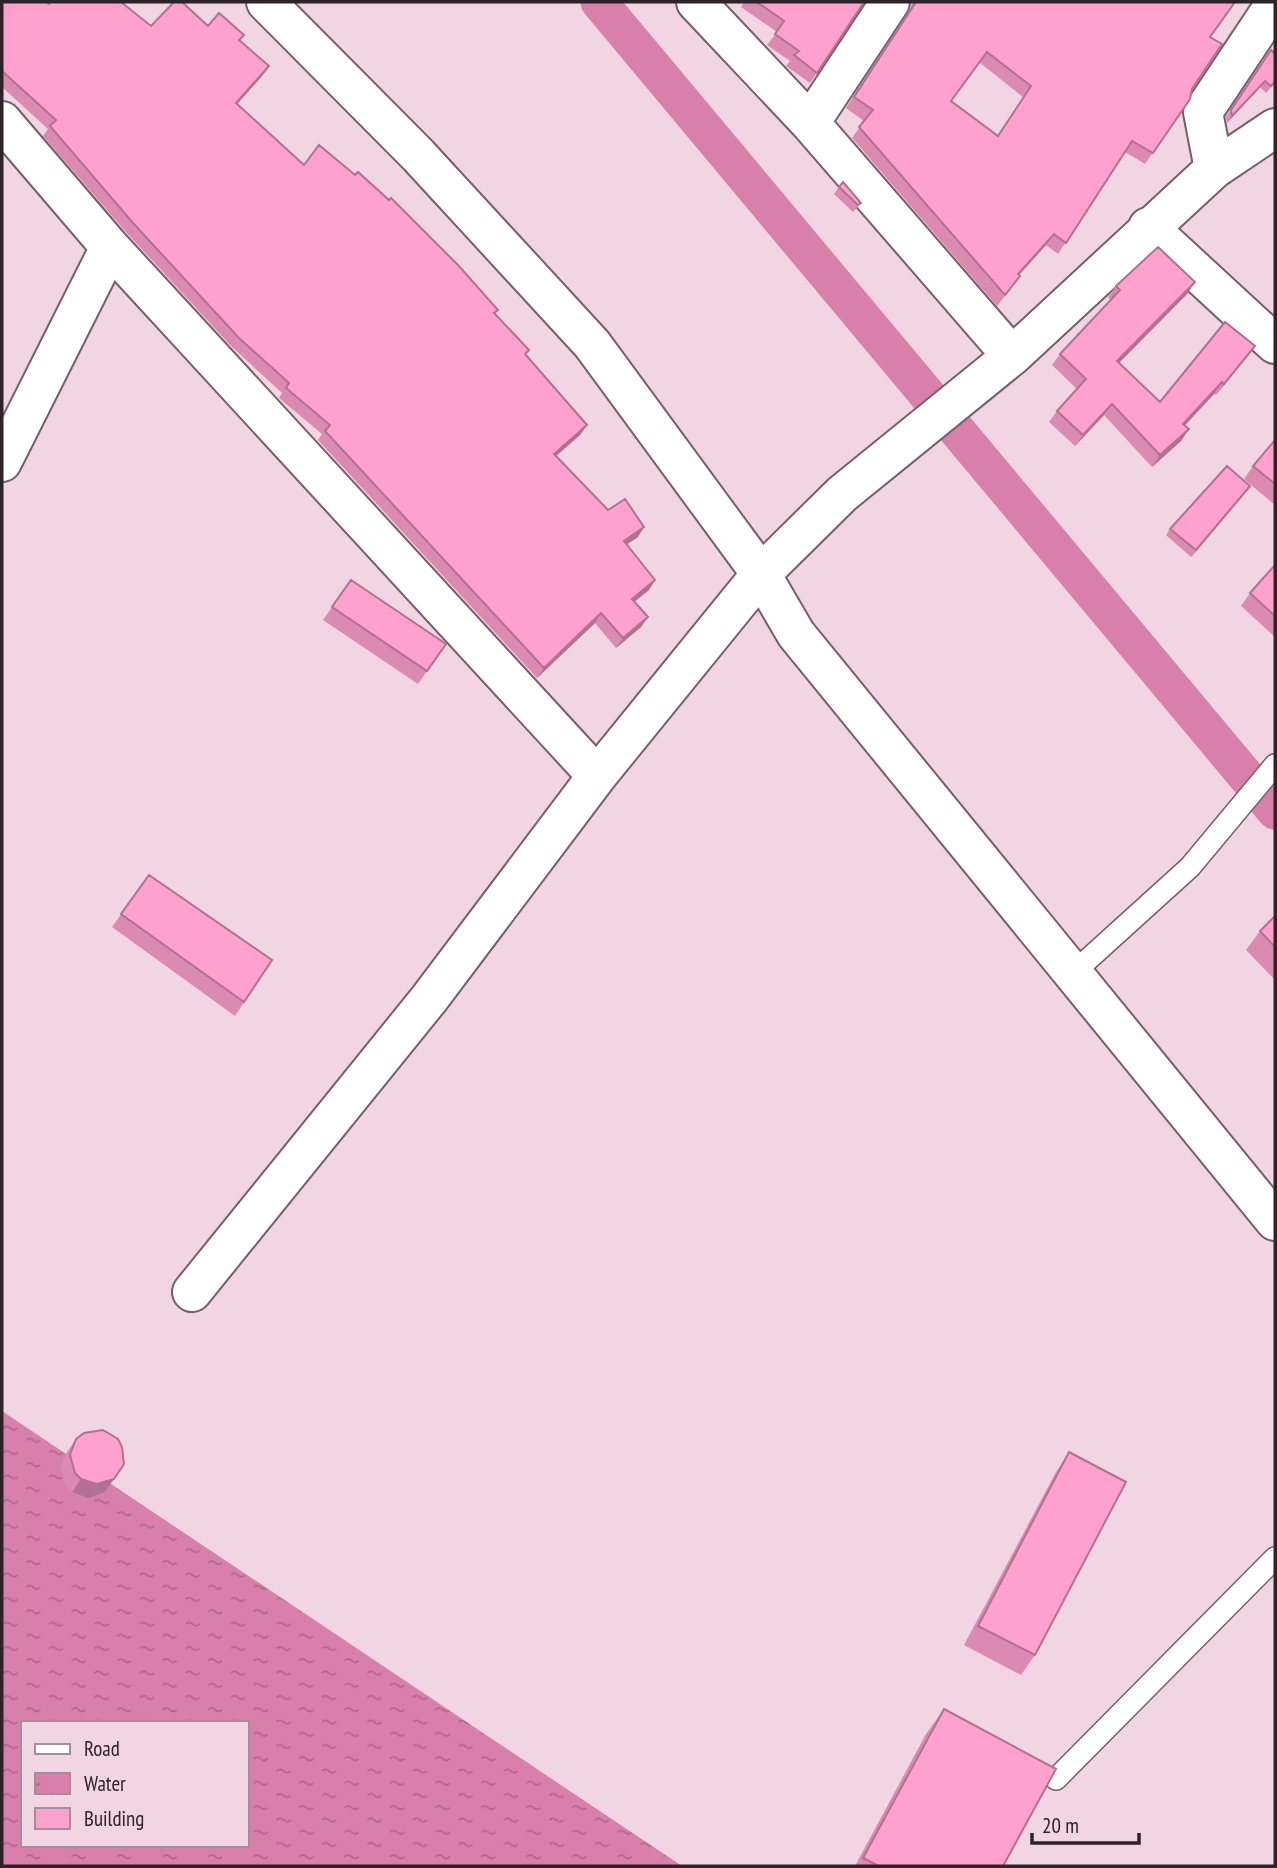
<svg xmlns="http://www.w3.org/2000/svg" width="1277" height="1868" font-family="'PT Sans Narrow',sans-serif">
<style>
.water{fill:url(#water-ripples);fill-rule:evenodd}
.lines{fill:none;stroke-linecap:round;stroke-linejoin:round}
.canal{stroke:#d97fac;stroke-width:37}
.lane-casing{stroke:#775e6a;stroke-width:24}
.street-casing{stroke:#775e6a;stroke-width:42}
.lane{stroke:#fff;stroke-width:21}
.street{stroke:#fff;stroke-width:38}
.wall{fill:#db8ab2;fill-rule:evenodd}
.shaded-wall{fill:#b27191}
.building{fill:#ffa1cf;stroke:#b27191;stroke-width:2;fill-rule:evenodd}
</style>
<defs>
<pattern id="water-ripples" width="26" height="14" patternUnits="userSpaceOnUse" patternTransform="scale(1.75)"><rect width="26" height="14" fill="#d97fac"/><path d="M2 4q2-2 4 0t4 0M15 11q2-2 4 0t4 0" fill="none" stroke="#b0688c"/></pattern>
</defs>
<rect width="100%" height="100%" fill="#f2d5e2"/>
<path class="water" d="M 2,1411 L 682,1866 L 2,1866 ZM 23,1723 L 247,1723 L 247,1845 L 23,1845 Z"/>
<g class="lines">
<path class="canal" d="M 599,2 L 1275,811"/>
<g class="lane-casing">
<path id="lane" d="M 1073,973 L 1190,867 L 1275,765
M 1056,1779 L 1275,1558"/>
</g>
<g class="street-casing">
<path id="street" d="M 266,2 L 418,155 L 592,344 L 761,574 L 796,634 L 1275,1221
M 696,2 L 810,123
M 890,2 L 810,123 L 1012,356
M 2,121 L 110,247 L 597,776
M 1214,169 L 1203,112 L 1275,4
M 1148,227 L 1275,344
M 2,462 L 110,247
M 192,1292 L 429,999 L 597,776 L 761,574 L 842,494 L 1012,356 L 1214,169 L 1275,128"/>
</g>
<use href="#lane" class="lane"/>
<use href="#street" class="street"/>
</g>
<path class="wall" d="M 2,2 L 49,4 L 151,26 L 208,26 L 244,35 L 240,40 L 269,66 L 262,76 L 237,104 L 304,165 L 498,310 L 495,314 L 526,355 L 587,425 L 580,435 L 556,456 L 608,510 L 638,537 L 626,544 L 655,580 L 649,590 L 634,602 L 648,617 L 641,627 L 616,648 L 595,623 L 537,678 L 318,440 L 322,434 L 279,398 L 282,393 L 232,347 L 126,232 L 43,136 L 48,129 L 2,87 Z
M 744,2 L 864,2 L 810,83 L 786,66 L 790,61 L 767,45 L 777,32 L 741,7 Z
M 911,2 L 1235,2 L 1210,37 L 1192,89 L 1190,99 L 1145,164 L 1125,152 L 1058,254 L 1046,245 L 1019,275 L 1020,276 L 1012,287 L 997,306 L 852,138 L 864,121 L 846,108 L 908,14 L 912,4 ZM 979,62 L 1023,97 L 998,136 L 951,101 Z
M 1271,50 L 1275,83 L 1266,93 L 1260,87 L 1227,123 L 1226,117 Z
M 839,187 L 861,203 L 853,212 L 834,194 Z
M 1116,286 L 1188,293 L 1119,363 L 1160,402 L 1255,346 L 1216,395 L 1214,394 L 1185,425 L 1181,441 L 1152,467 L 1104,415 L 1075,446 L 1049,422 L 1057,411 L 1077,389 L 1052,365 L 1060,354 L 1111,300 L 1108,297 Z
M 1275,440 L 1275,505 L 1244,479 L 1253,466 Z
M 1245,493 L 1191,557 L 1166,535 L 1170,529 Z
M 1275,565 L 1275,637 L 1241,606 L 1250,593 Z
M 351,580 L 446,644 L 418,684 L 323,620 Z
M 149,875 L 272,960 L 235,1016 L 112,927 Z
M 1275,916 L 1275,980 L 1246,950 L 1260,931 Z
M 76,1439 L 105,1492 L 88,1498 L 72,1492 L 65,1486 L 60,1469 L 67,1452 Z
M 1069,1452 L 1035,1655 L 1021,1675 L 964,1645 L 1056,1472 Z
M 944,1709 L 1003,1866 L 855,1866 L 926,1734 Z"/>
<path class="shaded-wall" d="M 269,66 L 262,76 L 229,113 L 236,103 Z
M 1265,81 L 1260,87 L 1227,123 L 1232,116 Z
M 1054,234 L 1046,245 L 1010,285 L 1018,274 Z
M 1195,282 L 1188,293 L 1109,373 L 1117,361 Z
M 1255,346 L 1247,357 L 1216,395 L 1224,384 Z
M 1222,382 L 1214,394 L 1176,435 L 1183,424 Z
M 1112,404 L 1104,415 L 1075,446 L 1083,435 Z
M 587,425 L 580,435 L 547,464 L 554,454 Z
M 1189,429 L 1181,441 L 1152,467 L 1160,455 Z
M 1250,486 L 1245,493 L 1191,557 L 1196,550 Z
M 644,527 L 638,537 L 617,551 L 624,541 Z
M 655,580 L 649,590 L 625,609 L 632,599 Z
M 601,613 L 595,623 L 537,678 L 544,668 Z
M 648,617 L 641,627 L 616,648 L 623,638 Z
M 81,1479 L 114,1479 L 105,1492 L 88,1498 L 72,1492 Z"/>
<path class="building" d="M 2,2 L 46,2 L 49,4 L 50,2 L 121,2 L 151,26 L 174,2 L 182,2 L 208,26 L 219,13 L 244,35 L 239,40 L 269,66 L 236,103 L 304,165 L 319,145 L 355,175 L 358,172 L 389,200 L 391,198 L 458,265 L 498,310 L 494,313 L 529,350 L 525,354 L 587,425 L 554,454 L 608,510 L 625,499 L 644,527 L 624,541 L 655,580 L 632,599 L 648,617 L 623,638 L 601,613 L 544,668 L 325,431 L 330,425 L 286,388 L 289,383 L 239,338 L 133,223 L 50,126 L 56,120 L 2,71 Z
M 757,2 L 864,2 L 817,73 L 794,55 L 799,51 L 775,34 L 784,21 Z
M 916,2 L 1235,2 L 1210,37 L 1222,44 L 1192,89 L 1190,99 L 1153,153 L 1132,141 L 1066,243 L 1054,234 L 1018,274 L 1020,276 L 1005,295 L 859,127 L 873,110 L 854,97 ZM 987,52 L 1031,86 L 998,136 L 951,101 Z
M 1271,50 L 1275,54 L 1275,82 L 1271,86 L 1265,81 L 1232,116 L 1231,110 Z
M 843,182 L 861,203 L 858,205 L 839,187 Z
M 1158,247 L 1195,282 L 1117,361 L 1160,402 L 1225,322 L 1255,346 L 1224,384 L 1222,382 L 1183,424 L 1189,429 L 1160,455 L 1112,404 L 1083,435 L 1057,411 L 1086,379 L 1060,354 L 1120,290 L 1116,286 Z
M 1275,440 L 1275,484 L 1253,466 Z
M 1227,466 L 1250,486 L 1196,550 L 1170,529 Z
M 1275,565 L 1275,616 L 1250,593 Z
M 351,580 L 446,644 L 427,671 L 332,607 Z
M 149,875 L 272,960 L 244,1002 L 121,914 Z
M 1275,916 L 1275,947 L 1260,931 Z
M 103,1430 L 118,1439 L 122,1447 L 124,1464 L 114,1479 L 97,1484 L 81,1479 L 75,1473 L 70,1455 L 76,1439 L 84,1433 Z
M 1069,1452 L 1126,1482 L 1035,1655 L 978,1626 Z
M 944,1709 L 1056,1769 L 1003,1866 L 879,1866 L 863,1858 Z"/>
<rect width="1277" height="1868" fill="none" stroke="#2e2328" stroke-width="7"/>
<rect x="21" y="1721" width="228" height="126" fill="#f2d5e2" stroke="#a48e98" stroke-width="2"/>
<rect x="35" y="1744" width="35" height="10" fill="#ffffff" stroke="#a48e98" stroke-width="2"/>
<text x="84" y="1756" font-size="21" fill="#2e2328">Road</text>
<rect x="35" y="1773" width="35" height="21" fill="url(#water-ripples)" stroke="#a48e98" stroke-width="2"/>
<text x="84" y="1791" font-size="21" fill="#2e2328">Water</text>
<rect x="35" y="1808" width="35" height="21" fill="#ffa1cf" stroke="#a48e98" stroke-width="2"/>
<text x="84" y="1826" font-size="21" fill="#2e2328">Building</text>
<path d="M1032 1833v10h107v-10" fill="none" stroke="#2e2328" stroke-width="3.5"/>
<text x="1042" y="1833" font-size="21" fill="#2e2328" stroke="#f2d5e2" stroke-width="5" paint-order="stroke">20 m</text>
</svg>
